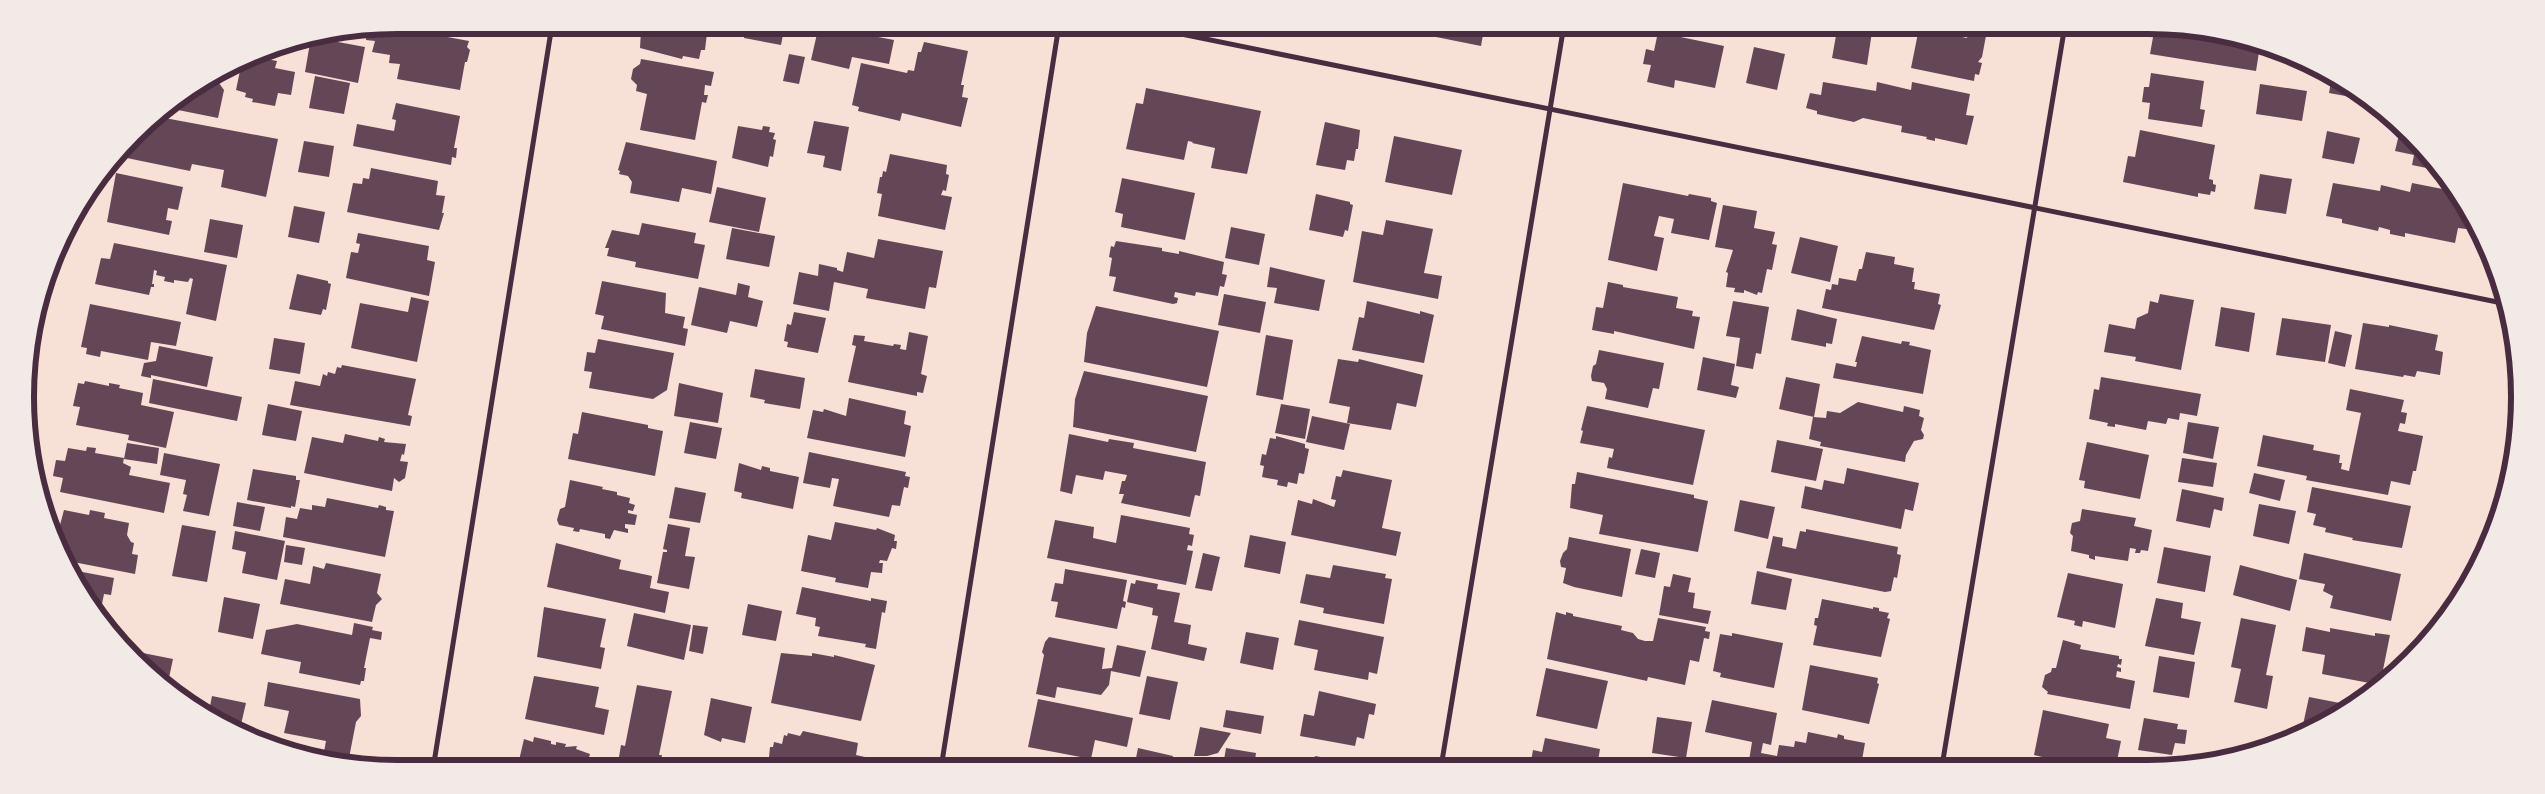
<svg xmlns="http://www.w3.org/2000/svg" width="2545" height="794" font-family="'Roboto Serif',serif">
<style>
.building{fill:#644757}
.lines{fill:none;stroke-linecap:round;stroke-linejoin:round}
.minor{stroke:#4a2c40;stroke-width:5}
.rim{fill:none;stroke:#4a2c40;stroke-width:6}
</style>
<rect width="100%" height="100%" fill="#f7e1d7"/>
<path class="building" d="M 645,25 L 708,25 L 705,50 L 701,50 L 699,59 L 683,56 L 682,59 L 640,48 L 641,30 L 644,30 Z
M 746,25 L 785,25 L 781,45 L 744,38 Z
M 819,25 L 857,30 L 857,33 L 894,40 L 889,64 L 852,57 L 849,69 L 811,60 Z
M 1493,25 L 1492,30 L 1484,29 L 1481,46 L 1381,26 Z
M 1697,25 L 1724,25 L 1723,31 Z
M 1827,25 L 1873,25 L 1867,65 L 1832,58 L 1837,30 L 1826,28 Z
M 1969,25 L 1988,25 L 1982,57 L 1978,62 L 1982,63 L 1979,75 L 1975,74 L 1974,81 L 1911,68 L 1919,28 L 1967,38 Z
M 388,26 L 469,41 L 467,47 L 470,50 L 467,62 L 465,62 L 460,90 L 397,79 L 400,64 L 389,63 L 390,55 L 372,52 L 375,41 L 366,40 L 367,31 L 359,29 Z
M 2155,26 L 2221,32 L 2252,42 L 2252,44 L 2256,45 L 2256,43 L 2266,46 L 2260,46 L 2256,71 L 2150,54 Z
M 1666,31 L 1672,32 L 1671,35 L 1724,46 L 1715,88 L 1675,80 L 1674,88 L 1647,82 L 1651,65 L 1643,64 L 1646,49 L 1654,51 L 1658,32 L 1665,34 Z
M 311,37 L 365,47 L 358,83 L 305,72 Z
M 924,42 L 968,51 L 961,85 L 964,85 L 962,97 L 968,98 L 961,127 L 902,113 L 900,121 L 858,111 L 859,107 L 852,105 L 861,63 L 907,73 L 908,70 L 914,71 L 918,52 L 921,52 Z
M 1754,47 L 1785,54 L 1777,90 L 1746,83 Z
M 789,54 L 805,57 L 799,84 L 783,81 Z
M 256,57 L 277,61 L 275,68 L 295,72 L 291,95 L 278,93 L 275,106 L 252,102 L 253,99 L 245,97 L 246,93 L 236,90 L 242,61 L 254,63 Z
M 641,59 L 714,72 L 711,86 L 705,85 L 704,95 L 708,95 L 706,103 L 702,102 L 695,140 L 640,130 L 647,94 L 636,91 L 637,85 L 631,79 L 633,69 L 640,64 Z
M 2151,73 L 2204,81 L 2200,109 L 2205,110 L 2202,127 L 2148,119 L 2150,103 L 2142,102 L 2144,87 L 2149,87 Z
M 315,76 L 350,83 L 344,114 L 309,108 Z
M 2332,76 L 2355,88 L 2363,95 L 2362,99 L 2329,93 Z
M 211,81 L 219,83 L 224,90 L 218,118 L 168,108 Z
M 1823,82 L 1876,91 L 1877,82 L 1911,90 L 1912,82 L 1970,94 L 1966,115 L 1974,116 L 1967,145 L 1935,138 L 1935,141 L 1926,139 L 1927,137 L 1901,132 L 1902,126 L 1863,118 L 1854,122 L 1817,114 L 1817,111 L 1806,108 L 1810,93 L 1821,95 Z
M 2260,84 L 2307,91 L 2302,121 L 2256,114 Z
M 1146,88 L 1261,111 L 1247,174 L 1211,168 L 1215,148 L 1192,143 L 1193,142 L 1188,141 L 1184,160 L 1126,149 L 1136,103 L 1143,104 Z
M 396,103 L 460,116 L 454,148 L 457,148 L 456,158 L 452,157 L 451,165 L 353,146 L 357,124 L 394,131 L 396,120 L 392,119 Z
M 154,116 L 278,139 L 266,197 L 221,187 L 224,170 L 192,164 L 190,171 L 117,156 Z
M 814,121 L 849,127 L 841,171 L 823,167 L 825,156 L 807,153 Z
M 1325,122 L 1360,130 L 1358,149 L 1356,149 L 1354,161 L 1347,160 L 1345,170 L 1316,165 Z
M 738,126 L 762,130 L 763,126 L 770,127 L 769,132 L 775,133 L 773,139 L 776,140 L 773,157 L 770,156 L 768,167 L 732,158 Z
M 2401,126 L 2411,134 L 2441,171 L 2412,165 L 2414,155 L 2395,151 Z
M 2140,130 L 2215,145 L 2209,179 L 2213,180 L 2213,184 L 2216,185 L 2215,192 L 2211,191 L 2210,195 L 2198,193 L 2198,197 L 2123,182 L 2128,156 L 2135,157 Z
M 2327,131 L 2360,138 L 2354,164 L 2322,158 Z
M 1394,136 L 1462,150 L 1452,195 L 1385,182 Z
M 304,141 L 334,146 L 329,177 L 298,172 Z
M 626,142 L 717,161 L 711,194 L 682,188 L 679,202 L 630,193 L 632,182 L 628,176 L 619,174 L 620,171 L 618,170 Z
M 890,154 L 947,165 L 946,174 L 949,175 L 946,191 L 943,190 L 941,195 L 952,197 L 945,230 L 878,216 L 882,194 L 877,193 L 880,177 L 882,177 L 883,171 L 886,172 Z
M 371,168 L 438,181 L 436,195 L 445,196 L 442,213 L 444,213 L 439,230 L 347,212 L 353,183 L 362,184 L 363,178 L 369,179 Z
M 116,173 L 183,187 L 178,210 L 168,208 L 166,220 L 172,221 L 169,235 L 107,222 Z
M 2260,174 L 2292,179 L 2286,214 L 2254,209 Z
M 1122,178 L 1195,193 L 1185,240 L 1121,227 L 1123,214 L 1115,212 Z
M 1623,183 L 1688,196 L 1689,194 L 1711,198 L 1711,201 L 1717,203 L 1709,240 L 1671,233 L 1674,219 L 1659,216 L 1654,236 L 1664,238 L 1657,271 L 1608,260 Z
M 2333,183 L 2380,191 L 2381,185 L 2410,192 L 2412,183 L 2458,192 L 2463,201 L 2461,210 L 2469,213 L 2466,229 L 2458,228 L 2455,243 L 2405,233 L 2405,237 L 2390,234 L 2390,230 L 2379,227 L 2378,231 L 2342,223 L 2342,219 L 2326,216 Z
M 717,187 L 766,198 L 759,232 L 709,222 Z
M 1316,194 L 1350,202 L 1350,204 L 1353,205 L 1348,231 L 1345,230 L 1343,237 L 1309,230 Z
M 1723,205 L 1757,211 L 1754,228 L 1775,232 L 1772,244 L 1777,245 L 1772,270 L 1767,269 L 1762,293 L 1758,292 L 1757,295 L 1744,290 L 1744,293 L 1734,292 L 1735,288 L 1726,287 L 1728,273 L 1726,272 L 1733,250 L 1715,247 Z
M 294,206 L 325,212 L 319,243 L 288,237 Z
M 210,219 L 243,225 L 237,258 L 204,252 Z
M 1386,220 L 1433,229 L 1424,273 L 1442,276 L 1438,299 L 1353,282 L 1362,231 L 1383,235 Z
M 642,223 L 696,233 L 694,243 L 705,245 L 698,279 L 635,267 L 636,262 L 607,256 L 609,248 L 605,248 L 612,230 L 639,235 Z
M 1231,227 L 1265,234 L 1259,265 L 1225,258 Z
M 732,228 L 775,236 L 769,267 L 726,259 Z
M 358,233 L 429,246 L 427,260 L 435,262 L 429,296 L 346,278 L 351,252 L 358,253 L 360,244 L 356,243 Z
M 1800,237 L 1838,246 L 1830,282 L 1791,273 Z
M 878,239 L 943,251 L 936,288 L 929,287 L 925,309 L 866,298 L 868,289 L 834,282 L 829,311 L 793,304 L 799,272 L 818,276 L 819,264 L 837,268 L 837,270 L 843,272 L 847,252 L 874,258 Z
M 1116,241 L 1162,248 L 1162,251 L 1179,254 L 1179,251 L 1224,262 L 1222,274 L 1227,275 L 1224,287 L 1220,286 L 1218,296 L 1196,292 L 1195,296 L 1175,292 L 1174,297 L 1178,298 L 1177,303 L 1173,304 L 1113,291 L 1116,277 L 1109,276 L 1112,258 L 1109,257 L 1111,246 L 1114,247 Z
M 114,243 L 227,265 L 216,321 L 186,314 L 193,279 L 190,278 L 188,282 L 174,280 L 174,283 L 164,281 L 165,277 L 156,275 L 157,271 L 154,270 L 152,284 L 154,284 L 154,287 L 151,287 L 149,295 L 95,284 L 101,258 L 110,259 Z
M 1866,252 L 1895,257 L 1894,264 L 1914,268 L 1912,282 L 1915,282 L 1914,289 L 1940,294 L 1938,304 L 1941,305 L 1934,330 L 1822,308 L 1826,289 L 1831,290 L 1832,284 L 1838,285 L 1839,278 L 1856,281 L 1859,269 L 1862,269 Z
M 1270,267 L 1325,280 L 1319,311 L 1274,303 L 1277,288 L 1267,287 Z
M 297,274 L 328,281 L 328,283 L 331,284 L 326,310 L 323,309 L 321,315 L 289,309 Z
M 602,281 L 666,293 L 665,313 L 685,317 L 683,328 L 688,329 L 685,346 L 601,329 L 604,316 L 595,314 Z
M 1608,282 L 1623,285 L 1623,287 L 1678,297 L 1676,308 L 1693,311 L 1692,316 L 1700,317 L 1694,349 L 1614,331 L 1614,334 L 1592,330 L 1596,307 L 1603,308 Z
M 738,283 L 750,286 L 748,297 L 763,301 L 757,327 L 730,321 L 727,333 L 691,325 L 699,287 L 736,295 Z
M 1224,294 L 1266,302 L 1260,333 L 1218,325 Z
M 2160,294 L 2194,300 L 2181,370 L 2135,361 L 2136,357 L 2104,352 L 2109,324 L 2135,329 L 2137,318 L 2148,313 L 2150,301 L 2158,303 Z
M 411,297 L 429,301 L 417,362 L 351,348 L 360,303 L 408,312 Z
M 1367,301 L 1420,314 L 1420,311 L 1434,315 L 1424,363 L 1352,350 L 1359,317 L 1364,318 Z
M 1733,301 L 1769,307 L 1761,354 L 1756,353 L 1753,369 L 1736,366 L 1740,338 L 1726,336 Z
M 90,304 L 181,322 L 176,346 L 151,342 L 148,360 L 101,351 L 100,357 L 86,354 L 87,348 L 81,347 Z
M 1096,306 L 1219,331 L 1207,387 L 1084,362 L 1087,333 Z
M 2221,307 L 2255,313 L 2249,352 L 2215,346 Z
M 1797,309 L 1837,319 L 1832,344 L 1826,343 L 1826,347 L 1791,340 Z
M 794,312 L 826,318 L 818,353 L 787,347 L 788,342 L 784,341 L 787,324 L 791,325 Z
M 2282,318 L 2331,325 L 2325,362 L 2276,355 Z
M 2363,323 L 2389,327 L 2389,325 L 2438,335 L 2435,350 L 2443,352 L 2440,375 L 2417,371 L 2415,377 L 2404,375 L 2403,377 L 2355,369 Z
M 2335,331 L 2352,335 L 2345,367 L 2328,363 Z
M 909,332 L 928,336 L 921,374 L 927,376 L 923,393 L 917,392 L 917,396 L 848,382 L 856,346 L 852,345 L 854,335 L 865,336 L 864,341 L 893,346 L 894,344 L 901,345 L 900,349 L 906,350 Z
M 1266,335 L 1293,340 L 1283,400 L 1256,395 Z
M 1862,336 L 1901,344 L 1902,341 L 1910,342 L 1909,345 L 1931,350 L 1923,394 L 1833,378 L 1836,363 L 1856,367 L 1857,362 L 1855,362 Z
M 274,338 L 305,343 L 300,374 L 269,369 Z
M 598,339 L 674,353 L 667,390 L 653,399 L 589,388 L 592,372 L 584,371 L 587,352 L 595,353 Z
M 159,346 L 213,357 L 207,387 L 151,375 L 151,378 L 141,376 L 144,363 L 156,361 Z
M 1599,350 L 1664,363 L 1659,389 L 1653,388 L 1648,408 L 1605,399 L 1607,389 L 1604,383 L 1592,381 L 1591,376 L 1593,366 L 1596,364 Z
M 1703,357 L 1735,364 L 1731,385 L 1739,387 L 1736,398 L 1697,390 Z
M 1338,359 L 1358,362 L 1359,359 L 1423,375 L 1416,407 L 1397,403 L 1391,430 L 1347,423 L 1350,407 L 1329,403 Z
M 342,365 L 416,379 L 408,415 L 412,416 L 410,426 L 290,405 L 295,381 L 320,386 L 323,374 L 327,376 L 328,372 L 335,374 L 337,367 L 341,368 Z
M 755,369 L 805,378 L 800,409 L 764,403 L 765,400 L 750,397 Z
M 1084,371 L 1208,396 L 1196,452 L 1073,427 L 1075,399 Z
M 1786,377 L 1820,384 L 1814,417 L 1779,409 Z
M 2101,377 L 2201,394 L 2197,416 L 2180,413 L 2179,420 L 2168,418 L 2166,424 L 2148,421 L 2146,430 L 2115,424 L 2115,427 L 2107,426 L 2108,423 L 2089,419 L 2094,389 L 2099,390 Z
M 153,379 L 242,397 L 237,421 L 149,403 Z
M 85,381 L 109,386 L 109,383 L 120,385 L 119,388 L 143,393 L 141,405 L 174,412 L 166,448 L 128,440 L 129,435 L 76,425 L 80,407 L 73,406 L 78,383 L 84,384 Z
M 679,383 L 723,393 L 718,423 L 674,416 Z
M 2350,389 L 2404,400 L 2401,412 L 2407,413 L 2405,424 L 2400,423 L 2398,431 L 2423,436 L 2416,471 L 2413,471 L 2410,485 L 2391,481 L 2388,495 L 2306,480 L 2307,476 L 2257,466 L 2263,435 L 2314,445 L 2313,450 L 2340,455 L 2339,463 L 2342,463 L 2341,469 L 2349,471 L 2361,413 L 2346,410 Z
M 849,398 L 906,411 L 904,424 L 911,426 L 905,457 L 807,438 L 813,410 L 823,412 L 824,409 L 846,416 Z
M 1858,402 L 1903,412 L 1904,406 L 1920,410 L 1919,416 L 1924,418 L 1921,430 L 1924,435 L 1923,439 L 1914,441 L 1906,455 L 1905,462 L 1820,446 L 1821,442 L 1809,439 L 1813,417 L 1826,418 L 1827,411 L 1840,413 Z
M 268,404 L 302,411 L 296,441 L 262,435 Z
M 1281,404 L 1310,409 L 1305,439 L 1275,433 Z
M 1587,406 L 1705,430 L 1693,485 L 1607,468 L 1609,457 L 1612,458 L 1614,449 L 1580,443 L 1583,431 L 1581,430 Z
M 582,412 L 648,425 L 648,428 L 663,431 L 655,476 L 568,459 L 573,433 L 578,434 Z
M 1312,416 L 1350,424 L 1344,450 L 1306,442 Z
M 690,422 L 722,428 L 716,459 L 684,453 Z
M 2188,422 L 2219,427 L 2213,459 L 2183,453 Z
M 345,434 L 378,441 L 379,437 L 385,439 L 384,442 L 406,444 L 404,455 L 402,454 L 400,461 L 408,462 L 405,478 L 399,482 L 394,478 L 392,491 L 304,473 L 312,437 L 343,443 Z
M 1069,434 L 1108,442 L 1109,439 L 1134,443 L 1133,448 L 1206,462 L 1200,496 L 1195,495 L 1190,517 L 1121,503 L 1124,494 L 1119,494 L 1122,481 L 1125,481 L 1127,475 L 1105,471 L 1103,480 L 1076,475 L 1072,494 L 1060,491 Z
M 1276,436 L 1305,444 L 1305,448 L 1309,449 L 1304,474 L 1299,473 L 1297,484 L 1288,482 L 1287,487 L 1277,485 L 1278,480 L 1262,477 L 1264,466 L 1260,465 L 1262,454 L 1266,455 L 1270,438 L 1276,439 Z
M 1777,440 L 1823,449 L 1816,481 L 1771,472 Z
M 2087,442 L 2149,455 L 2140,499 L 2084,488 L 2085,481 L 2079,480 Z
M 127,443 L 159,448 L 157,464 L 124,459 Z
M 87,447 L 96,448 L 95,453 L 124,458 L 123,463 L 131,467 L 129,475 L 170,483 L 164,513 L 60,492 L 63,478 L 53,476 L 56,460 L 65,461 L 68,448 L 86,451 Z
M 809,452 L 906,472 L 905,476 L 910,477 L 908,488 L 904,487 L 900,506 L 892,505 L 889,517 L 833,506 L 839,479 L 832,478 L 830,488 L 803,483 Z
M 164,453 L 220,464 L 209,516 L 183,511 L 187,495 L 183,494 L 186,480 L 160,475 Z
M 2182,458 L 2217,463 L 2213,487 L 2178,482 Z
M 739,463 L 761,470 L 762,466 L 770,468 L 770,471 L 799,477 L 793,509 L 741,498 L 742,493 L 734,491 Z
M 1847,468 L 1919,483 L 1913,511 L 1905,509 L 1901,529 L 1801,508 L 1805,486 L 1822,490 L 1824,480 L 1844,484 Z
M 253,469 L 296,476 L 296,480 L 300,480 L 295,507 L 291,506 L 291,508 L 247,500 Z
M 1343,470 L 1392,480 L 1382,528 L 1401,532 L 1396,556 L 1291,535 L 1298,500 L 1312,504 L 1313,499 L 1334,507 L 1336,500 L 1331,499 L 1336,476 L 1341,477 Z
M 1577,472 L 1694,495 L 1694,498 L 1708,501 L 1698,552 L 1599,534 L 1603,515 L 1570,508 L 1572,484 L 1575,484 Z
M 2254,473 L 2285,480 L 2280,501 L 2249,493 Z
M 570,480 L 603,487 L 602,489 L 617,492 L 617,495 L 630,498 L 629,503 L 635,505 L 633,511 L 628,510 L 628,513 L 637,515 L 635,525 L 625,524 L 625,528 L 628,529 L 628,533 L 614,530 L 610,539 L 605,538 L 605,534 L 580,529 L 579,532 L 573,531 L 574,528 L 559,525 L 557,520 L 560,509 L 565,507 Z
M 675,487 L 706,493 L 700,523 L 669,518 Z
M 2312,487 L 2411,506 L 2402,548 L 2352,540 L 2353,538 L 2325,532 L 2326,528 L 2313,525 L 2316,514 L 2307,512 Z
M 2182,489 L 2224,498 L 2222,511 L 2214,509 L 2210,528 L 2176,521 Z
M 327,498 L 378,508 L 379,505 L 386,507 L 386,510 L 394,511 L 385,557 L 283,537 L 286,517 L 297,519 L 300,508 L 312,510 L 312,505 L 325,507 Z
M 1740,500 L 1775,507 L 1768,539 L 1734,531 Z
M 237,502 L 265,507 L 260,531 L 233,526 Z
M 2259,504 L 2296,511 L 2289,544 L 2253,536 Z
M 2082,509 L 2136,518 L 2134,526 L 2152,530 L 2148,551 L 2141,550 L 2140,553 L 2135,553 L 2136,549 L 2130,548 L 2128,561 L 2095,556 L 2095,560 L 2089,558 L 2089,555 L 2071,551 L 2073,536 L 2070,533 L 2072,523 L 2080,521 Z
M 64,510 L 89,515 L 90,510 L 105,513 L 104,518 L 129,523 L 127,535 L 131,542 L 134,543 L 132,554 L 138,555 L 135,574 L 68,561 L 57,536 Z
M 1121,515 L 1190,528 L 1189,534 L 1194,535 L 1192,546 L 1188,545 L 1187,550 L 1193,551 L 1186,585 L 1047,558 L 1055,520 L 1094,527 L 1093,538 L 1116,543 Z
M 835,522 L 876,530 L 877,528 L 895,535 L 894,541 L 897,541 L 896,549 L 892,548 L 887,561 L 880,560 L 879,563 L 883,563 L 882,573 L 871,572 L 868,588 L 835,582 L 836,578 L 801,571 L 808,535 L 831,540 Z
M 668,524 L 690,528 L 685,556 L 695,557 L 689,589 L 657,583 L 663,552 L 667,552 L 667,550 L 663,549 Z
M 182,525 L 216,531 L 207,582 L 172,576 Z
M 1806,529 L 1898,547 L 1897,554 L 1901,555 L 1897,578 L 1894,577 L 1891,591 L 1885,592 L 1766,568 L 1773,536 L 1783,538 L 1782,546 L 1796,549 L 1800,531 L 1806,532 Z
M 235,531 L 285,541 L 277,580 L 242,573 L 246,552 L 232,549 Z
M 1250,535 L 1286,542 L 1280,574 L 1244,567 Z
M 1569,537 L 1631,549 L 1622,597 L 1574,587 L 1563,583 L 1566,568 L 1561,567 L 1560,561 L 1563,553 L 1567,549 Z
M 556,543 L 621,560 L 619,569 L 652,576 L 650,588 L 669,592 L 665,613 L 547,587 Z
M 286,545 L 305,548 L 302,565 L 284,562 Z
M 2164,547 L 2211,556 L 2205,592 L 2157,583 Z
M 1641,549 L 1660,553 L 1655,578 L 1635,574 Z
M 1203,553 L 1220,557 L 1212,591 L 1195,588 Z
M 2304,553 L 2401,574 L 2391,621 L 2330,608 L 2333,596 L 2323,591 L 2325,584 L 2299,579 Z
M 326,563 L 381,574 L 377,593 L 382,599 L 376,605 L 372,622 L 280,604 L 285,579 L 310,584 L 313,566 L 324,569 Z
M 1333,565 L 1386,574 L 1385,578 L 1392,579 L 1384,624 L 1323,613 L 1324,608 L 1300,603 L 1306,574 L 1330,578 Z
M 2240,565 L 2297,580 L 2290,611 L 2233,595 Z
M 1065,569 L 1127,580 L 1123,601 L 1126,602 L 1125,608 L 1122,607 L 1117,629 L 1055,617 L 1058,602 L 1051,601 L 1055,583 L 1063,584 Z
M 72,570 L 114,578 L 111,595 L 104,594 L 100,614 L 107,615 L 105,625 L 88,604 Z
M 1757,571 L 1792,579 L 1786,610 L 1751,604 Z
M 2068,573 L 2123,584 L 2115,628 L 2083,621 L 2082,627 L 2074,625 L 2075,621 L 2057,617 Z
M 1673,574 L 1691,578 L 1688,592 L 1695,593 L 1693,608 L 1711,611 L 1708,624 L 1659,615 L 1664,586 L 1670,587 Z
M 1136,580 L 1158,584 L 1157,589 L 1180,593 L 1174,622 L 1191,625 L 1188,644 L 1207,648 L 1204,661 L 1151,649 L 1158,616 L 1152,615 L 1153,608 L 1127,602 L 1131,583 L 1135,584 Z
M 802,587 L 871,601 L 871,598 L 887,601 L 885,613 L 882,612 L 876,649 L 865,647 L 866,644 L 818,636 L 820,627 L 815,626 L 816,618 L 796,614 Z
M 224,597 L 260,604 L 253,639 L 218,632 Z
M 2156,598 L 2183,603 L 2181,618 L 2201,622 L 2194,655 L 2145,646 Z
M 1822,599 L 1873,609 L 1873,607 L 1879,608 L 1879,611 L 1889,613 L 1887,618 L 1890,619 L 1881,657 L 1813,645 L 1817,626 L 1814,625 L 1815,618 L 1818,618 Z
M 748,604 L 782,611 L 776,641 L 742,635 Z
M 544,607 L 606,619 L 600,647 L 605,648 L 601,669 L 537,657 Z
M 1556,612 L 1566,615 L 1566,612 L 1573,614 L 1573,616 L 1622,626 L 1621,630 L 1633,633 L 1638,639 L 1645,641 L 1653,641 L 1658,618 L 1706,627 L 1705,631 L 1710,632 L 1709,639 L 1704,638 L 1699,662 L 1690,660 L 1685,685 L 1648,677 L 1647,681 L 1547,659 Z
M 634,613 L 691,625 L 684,660 L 627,646 Z
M 2241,618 L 2276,625 L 2266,675 L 2273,676 L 2267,709 L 2234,702 L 2241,669 L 2231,667 Z
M 1299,620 L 1384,637 L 1377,674 L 1369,672 L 1368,680 L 1314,670 L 1318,650 L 1294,645 Z
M 354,623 L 373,627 L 372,630 L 382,632 L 381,640 L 370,638 L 364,668 L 366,668 L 364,681 L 361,681 L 360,685 L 299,673 L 301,662 L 261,654 L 266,630 L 297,624 L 352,635 Z
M 693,625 L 708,627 L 703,654 L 689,651 Z
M 2306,627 L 2330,632 L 2330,628 L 2375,636 L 2375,633 L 2390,635 L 2380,685 L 2322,674 L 2325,655 L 2302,651 Z
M 1246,632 L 1279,638 L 1273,670 L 1240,663 Z
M 1732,633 L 1783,643 L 1774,688 L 1720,677 L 1721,673 L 1713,671 L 1720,634 L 1732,636 Z
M 1049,637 L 1105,648 L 1102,669 L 1112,668 L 1117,645 L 1146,651 L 1140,677 L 1111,671 L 1109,685 L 1101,695 L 1057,687 L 1055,698 L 1036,694 L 1044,655 L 1042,652 L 1045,642 Z
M 2063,640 L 2081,645 L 2080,649 L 2119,656 L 2119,659 L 2122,659 L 2121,665 L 2118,664 L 2117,667 L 2121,668 L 2121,672 L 2117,671 L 2116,677 L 2135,681 L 2130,709 L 2047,694 L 2048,692 L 2042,687 L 2045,675 L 2051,672 L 2052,668 L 2056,668 Z
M 143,653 L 173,659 L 167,687 L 140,665 Z
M 781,653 L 812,656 L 812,653 L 834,657 L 834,655 L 875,665 L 861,721 L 771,703 Z
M 2159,656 L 2195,662 L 2189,698 L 2153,692 Z
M 1810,665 L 1878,678 L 1877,683 L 1879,684 L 1869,724 L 1802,710 Z
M 1546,668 L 1608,681 L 1597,729 L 1536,716 Z
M 534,676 L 599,687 L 595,707 L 609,710 L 604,735 L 525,719 Z
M 1147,676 L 1178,682 L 1170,720 L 1139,714 Z
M 268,682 L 360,699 L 361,716 L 356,722 L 349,758 L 324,752 L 326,741 L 284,733 L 289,711 L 264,706 Z
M 637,685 L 672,691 L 659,755 L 662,755 L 659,769 L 617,769 L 621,745 L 625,746 Z
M 1319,691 L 1376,704 L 1374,715 L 1369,714 L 1364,739 L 1357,737 L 1355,746 L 1300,736 L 1304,714 L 1314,716 Z
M 212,696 L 246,703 L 239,733 L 208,716 Z
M 2309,697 L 2350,705 L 2312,731 L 2301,734 Z
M 711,698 L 752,707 L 745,743 L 722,738 L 721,742 L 704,735 Z
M 1038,699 L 1133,718 L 1127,747 L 1095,740 L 1091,759 L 1028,747 Z
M 1712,700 L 1777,713 L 1771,745 L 1763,743 L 1761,753 L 1777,756 L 1779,745 L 1794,747 L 1795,741 L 1806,743 L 1808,732 L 1837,738 L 1838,734 L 1844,736 L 1844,739 L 1865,743 L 1861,766 L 1748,767 L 1752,742 L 1705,732 Z
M 1226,710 L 1264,716 L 1261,734 L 1223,727 Z
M 2043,710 L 2109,724 L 2106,738 L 2121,741 L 2116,766 L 2079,766 L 2034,755 Z
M 1657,717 L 1692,722 L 1686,758 L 1652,753 Z
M 2144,718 L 2178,724 L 2177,729 L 2187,730 L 2185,744 L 2175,743 L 2172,755 L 2138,750 Z
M 1200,727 L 1231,733 L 1218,753 L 1207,756 L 1194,756 Z
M 803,731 L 858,743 L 856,755 L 865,757 L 862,768 L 768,768 L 770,747 L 773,747 L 774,742 L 782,744 L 784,735 L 787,736 L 788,733 L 800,736 Z
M 534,737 L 551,741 L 551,744 L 556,745 L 556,742 L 566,744 L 565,747 L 577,746 L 576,749 L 590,754 L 588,761 L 590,762 L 591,757 L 599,759 L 598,763 L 603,764 L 602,769 L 517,769 L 524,739 L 533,742 Z
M 1545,738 L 1600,749 L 1597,767 L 1530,767 L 1533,750 L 1542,752 Z
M 1138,748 L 1173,756 L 1170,768 L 1134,768 Z
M 1226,748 L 1256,753 L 1254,767 L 1207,768 L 1208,763 L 1223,766 Z
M 1315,756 L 1361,764 L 1361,767 L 1313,767 Z"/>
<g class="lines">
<path class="minor" d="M 1137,25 L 2507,304
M 2497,511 L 2519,382
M 1942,766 L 2065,25
M 1441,767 L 1564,25
M 941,768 L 1059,25
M 433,769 L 552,25"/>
</g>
<path d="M0 0H2545V794H0ZM397 34H2148A363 363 0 0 1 2511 397V397A363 363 0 0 1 2148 760H397A363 363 0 0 1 34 397V397A363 363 0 0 1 397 34Z" fill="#f1eae7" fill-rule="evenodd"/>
<path class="rim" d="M397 34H2148A363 363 0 0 1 2511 397V397A363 363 0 0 1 2148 760H397A363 363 0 0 1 34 397V397A363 363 0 0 1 397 34Z"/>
</svg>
